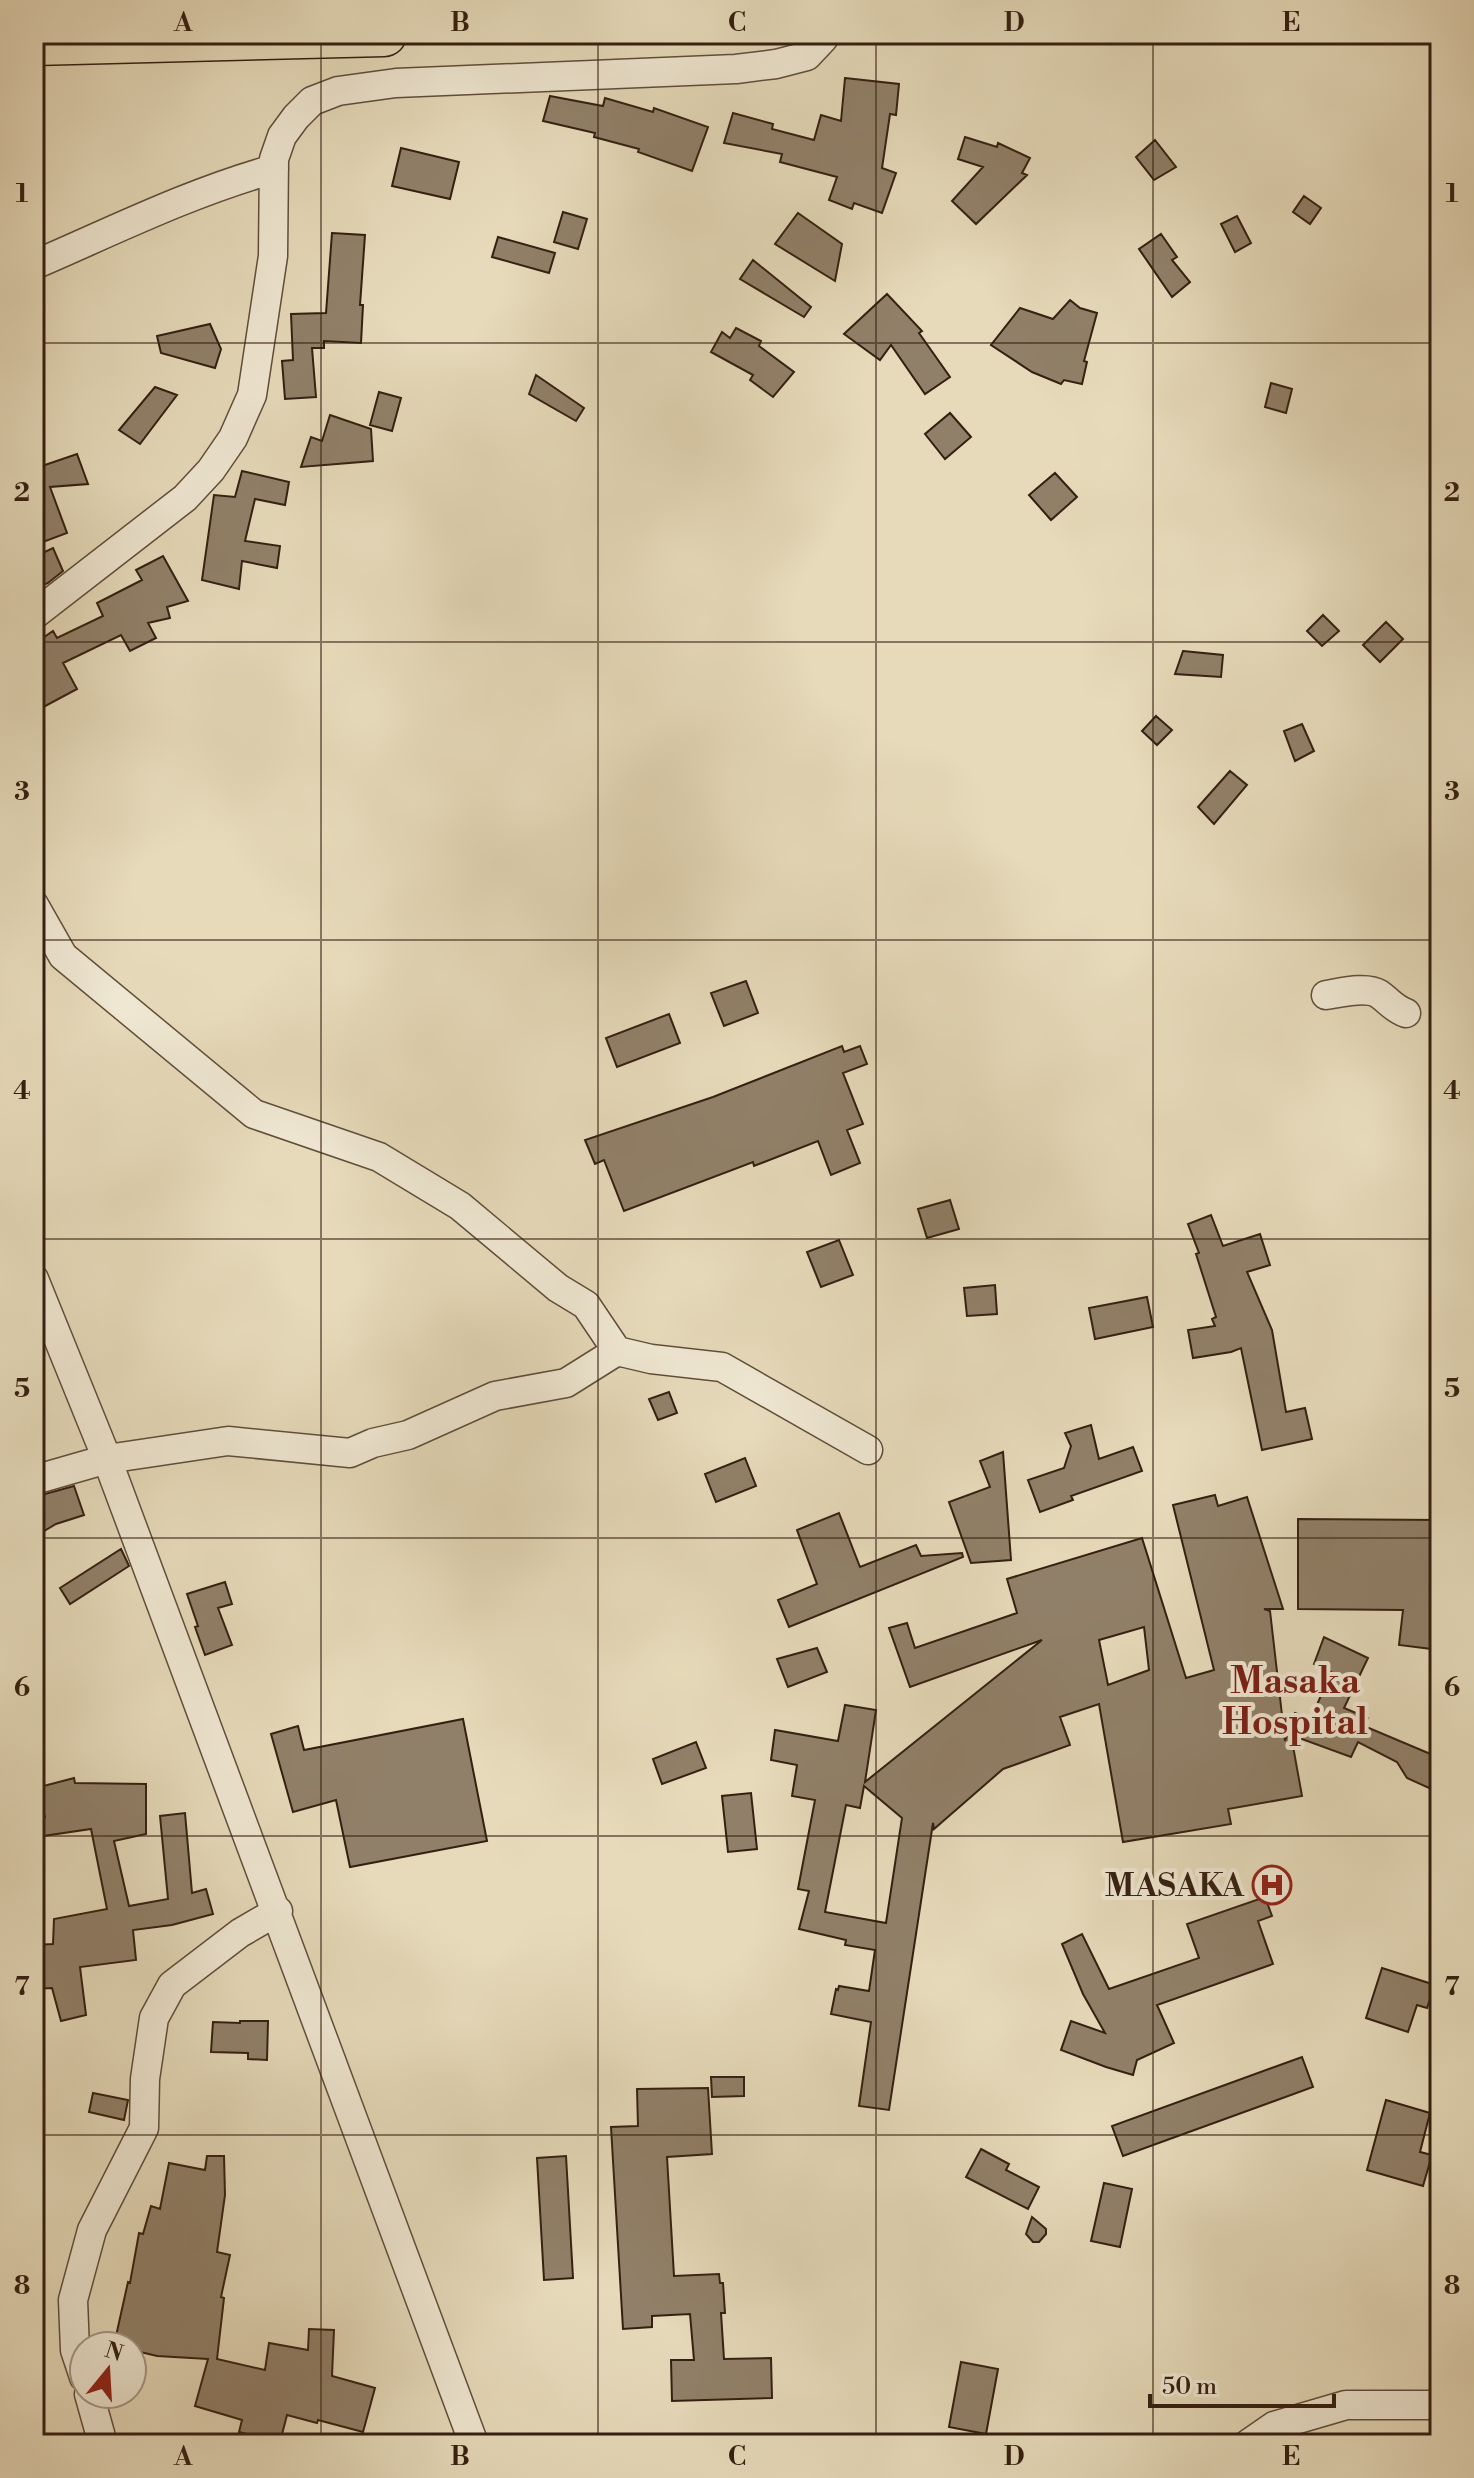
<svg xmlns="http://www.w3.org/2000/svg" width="1474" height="2478" font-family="'Libre Bodoni',serif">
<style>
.building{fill:#918069;stroke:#341f11;stroke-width:2;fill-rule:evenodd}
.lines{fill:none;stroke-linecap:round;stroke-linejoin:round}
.minor-casing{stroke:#604e3b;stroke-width:31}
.trunk-casing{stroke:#341f11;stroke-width:47}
.minor{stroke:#efe7d2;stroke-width:28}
.trunk{stroke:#e6daba;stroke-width:44}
.grid{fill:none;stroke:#341f11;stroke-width:2;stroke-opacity:0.55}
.labels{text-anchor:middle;stroke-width:8;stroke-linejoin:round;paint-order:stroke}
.poi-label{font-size:32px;font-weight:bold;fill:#341f11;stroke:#efe7d2;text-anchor:end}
.quarter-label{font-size:36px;font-weight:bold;fill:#7a1f14;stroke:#efe7d2}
.neatline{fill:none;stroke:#341f11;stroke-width:3}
.grid-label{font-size:26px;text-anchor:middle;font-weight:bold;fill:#341f11}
</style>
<rect width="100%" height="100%" fill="#e6daba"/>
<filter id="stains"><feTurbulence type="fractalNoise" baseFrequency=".0025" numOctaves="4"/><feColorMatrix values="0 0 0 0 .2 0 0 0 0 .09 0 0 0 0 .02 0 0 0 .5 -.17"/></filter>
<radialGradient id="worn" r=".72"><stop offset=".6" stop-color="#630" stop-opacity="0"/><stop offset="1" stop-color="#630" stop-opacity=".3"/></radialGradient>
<path class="building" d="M 845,78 L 899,84 L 896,115 L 890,114 L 882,168 L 896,173 L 882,213 L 854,203 L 852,209 L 829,200 L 837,177 L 780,162 L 782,154 L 724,143 L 733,113 L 773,124 L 772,129 L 814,140 L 821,115 L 841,121 Z
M 550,96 L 603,106 L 605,98 L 653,112 L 654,108 L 708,127 L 692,171 L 638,152 L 639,149 L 594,137 L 595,133 L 543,121 Z
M 965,137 L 997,147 L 998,143 L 1030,158 L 1022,173 L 1027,175 L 976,224 L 952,201 L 983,167 L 958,159 Z
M 1155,140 L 1176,167 L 1154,180 L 1136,157 Z
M 401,148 L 459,162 L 450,199 L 392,186 Z
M 1304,196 L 1321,208 L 1310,224 L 1293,212 Z
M 563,212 L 587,219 L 578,249 L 554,242 Z
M 798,213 L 842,244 L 835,281 L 775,244 Z
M 1237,216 L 1251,243 L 1235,252 L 1221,224 Z
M 332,233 L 365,235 L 360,305 L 363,305 L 361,343 L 324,341 L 324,348 L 312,348 L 316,397 L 285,399 L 282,361 L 293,360 L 291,314 L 326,313 Z
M 1161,234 L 1177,257 L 1172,260 L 1190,282 L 1172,297 L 1139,249 Z
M 498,237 L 555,253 L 549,273 L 492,257 Z
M 753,260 L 811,307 L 804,317 L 740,279 Z
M 887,294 L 922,331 L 919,333 L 950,377 L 925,394 L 891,345 L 880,360 L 844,334 Z
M 1070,300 L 1080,308 L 1097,313 L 1084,361 L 1087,362 L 1082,384 L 1064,380 L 1061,384 L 1032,372 L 991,345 L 1020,308 L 1053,319 Z
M 210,324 L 221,349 L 215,368 L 161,353 L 157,336 Z
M 736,328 L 761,341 L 759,346 L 794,372 L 773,397 L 750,380 L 753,375 L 711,352 L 722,332 L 730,338 Z
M 536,375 L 584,408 L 576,421 L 529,394 Z
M 1271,383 L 1292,389 L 1286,413 L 1265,407 Z
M 155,387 L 177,395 L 140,444 L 119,430 Z
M 379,392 L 401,398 L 392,431 L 370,425 Z
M 950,413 L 971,437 L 945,459 L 925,434 Z
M 330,415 L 371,429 L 373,461 L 301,467 L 311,437 L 322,441 Z
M 34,451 L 42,466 L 77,454 L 88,484 L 50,487 L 67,533 L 43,542 L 34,519 Z
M 242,471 L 289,482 L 285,505 L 255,499 L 245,541 L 280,546 L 277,568 L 242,561 L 239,589 L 202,580 L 214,495 L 235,497 Z
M 1055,473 L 1077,497 L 1051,520 L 1029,495 Z
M 53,548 L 63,571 L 48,583 L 34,589 L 34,557 Z
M 163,556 L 188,601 L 167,607 L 170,618 L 148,623 L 156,638 L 130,651 L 121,635 L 63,663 L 77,689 L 34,712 L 34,644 L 53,631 L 57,638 L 103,616 L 97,603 L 142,580 L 136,570 Z
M 1323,615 L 1339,631 L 1322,646 L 1307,631 Z
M 1386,622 L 1403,639 L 1380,662 L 1363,645 Z
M 1183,651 L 1223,655 L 1221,677 L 1175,674 Z
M 1156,716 L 1172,730 L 1157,745 L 1142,731 Z
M 1302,724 L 1314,751 L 1295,761 L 1284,731 Z
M 1230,771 L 1247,785 L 1214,824 L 1198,807 Z
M 746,981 L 758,1013 L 724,1026 L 711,993 Z
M 669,1014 L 680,1043 L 617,1067 L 606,1038 Z
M 842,1046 L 844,1052 L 860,1046 L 867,1064 L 843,1073 L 863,1124 L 847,1130 L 860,1163 L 831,1175 L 818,1141 L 754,1166 L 753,1162 L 624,1211 L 604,1160 L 595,1164 L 585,1140 L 713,1097 Z
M 950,1200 L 959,1229 L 927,1238 L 918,1209 Z
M 1211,1215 L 1223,1246 L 1260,1234 L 1270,1265 L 1247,1272 L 1272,1330 L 1286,1412 L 1305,1408 L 1312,1439 L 1262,1450 L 1241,1348 L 1231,1352 L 1193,1358 L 1188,1330 L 1215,1326 L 1212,1319 L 1216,1317 L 1196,1254 L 1199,1253 L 1188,1224 Z
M 839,1240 L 853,1275 L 821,1287 L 807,1252 Z
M 995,1285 L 997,1314 L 967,1316 L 964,1288 Z
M 1147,1297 L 1153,1327 L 1095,1339 L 1089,1308 Z
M 669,1392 L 677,1413 L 658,1420 L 649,1399 Z
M 1091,1425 L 1099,1459 L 1133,1447 L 1142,1471 L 1071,1496 L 1073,1500 L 1040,1512 L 1028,1480 L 1064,1468 L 1071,1446 L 1065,1433 Z
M 1003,1452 L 1011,1560 L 971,1563 L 949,1502 L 990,1487 L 980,1461 Z
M 745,1458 L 756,1486 L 716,1502 L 705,1474 Z
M 74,1486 L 84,1515 L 56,1524 L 34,1537 L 34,1497 Z
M 1215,1495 L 1218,1506 L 1247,1497 L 1283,1609 L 1264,1609 L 1270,1611 L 1285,1741 L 1295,1713 L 1311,1719 L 1331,1672 L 1314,1664 L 1324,1637 L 1368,1658 L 1344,1708 L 1368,1718 L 1364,1726 L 1440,1758 L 1440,1793 L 1407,1778 L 1397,1762 L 1358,1742 L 1351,1757 L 1291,1735 L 1302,1796 L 1228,1809 L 1231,1824 L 1123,1842 L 1099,1704 L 1060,1717 L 1070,1745 L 1003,1769 L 934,1829 L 933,1823 L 889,2110 L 859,2106 L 871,2022 L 831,2014 L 836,1989 L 838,1990 L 839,1986 L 869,1991 L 875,1950 L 845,1945 L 846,1940 L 799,1929 L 809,1891 L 798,1889 L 815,1800 L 792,1796 L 797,1765 L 771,1760 L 775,1730 L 838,1741 L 845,1705 L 876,1710 L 865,1782 L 1042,1640 L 910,1687 L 889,1628 L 907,1623 L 915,1648 L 1017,1613 L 1007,1579 L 1142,1538 L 1186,1678 L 1214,1670 L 1173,1505 ZM 1144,1627 L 1149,1670 L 1108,1685 L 1099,1640 ZM 864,1786 L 902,1818 L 886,1923 L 825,1912 L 846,1805 L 860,1808 Z
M 839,1513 L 860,1567 L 916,1545 L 921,1556 L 962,1553 L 963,1557 L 789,1627 L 778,1600 L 817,1584 L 797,1530 Z
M 1298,1519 L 1440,1520 L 1440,1650 L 1399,1645 L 1403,1610 L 1298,1609 Z
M 121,1549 L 129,1566 L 70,1604 L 60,1588 Z
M 225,1582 L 232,1604 L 218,1608 L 232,1645 L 205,1655 L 195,1627 L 198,1626 L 187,1594 Z
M 817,1648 L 827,1672 L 788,1687 L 777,1659 Z
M 463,1719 L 487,1841 L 350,1867 L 336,1800 L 293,1812 L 271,1734 L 298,1726 L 304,1750 Z
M 696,1742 L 706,1768 L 662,1784 L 653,1759 Z
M 74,1778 L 75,1783 L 146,1784 L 146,1834 L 114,1841 L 129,1906 L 168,1899 L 160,1816 L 185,1813 L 192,1893 L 206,1889 L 213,1914 L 172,1925 L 133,1930 L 136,1960 L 80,1967 L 86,2015 L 61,2021 L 52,1988 L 34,1989 L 34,1945 L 53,1944 L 54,1919 L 107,1909 L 91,1829 L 43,1836 L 40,1818 L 45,1817 L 36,1788 Z
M 751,1793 L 757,1849 L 728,1852 L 722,1796 Z
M 1265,1897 L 1272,1916 L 1258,1921 L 1273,1964 L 1157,2005 L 1174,2043 L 1137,2060 L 1133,2075 L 1106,2067 L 1061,2050 L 1071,2021 L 1105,2033 L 1083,1994 L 1062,1944 L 1082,1934 L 1109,1989 L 1199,1958 L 1187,1924 Z
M 1382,1968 L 1435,1985 L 1427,2008 L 1417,2005 L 1408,2032 L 1366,2018 Z
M 240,2021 L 268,2021 L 267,2060 L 248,2059 L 248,2053 L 211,2052 L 213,2022 L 240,2023 Z
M 1302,2057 L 1313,2087 L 1123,2156 L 1112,2126 Z
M 711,2077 L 744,2077 L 744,2096 L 712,2097 Z
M 708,2088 L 712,2154 L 667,2157 L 674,2276 L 719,2274 L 720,2283 L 723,2283 L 725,2313 L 721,2313 L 724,2359 L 771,2358 L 772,2398 L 672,2401 L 671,2360 L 694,2360 L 690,2314 L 652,2316 L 652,2327 L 623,2329 L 611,2127 L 638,2126 L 637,2089 Z
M 93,2093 L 128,2100 L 124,2120 L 89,2112 Z
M 1386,2100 L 1430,2113 L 1420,2152 L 1432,2155 L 1423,2186 L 1367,2170 Z
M 981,2149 L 1009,2164 L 1006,2170 L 1039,2187 L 1028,2209 L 966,2177 Z
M 207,2156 L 224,2156 L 225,2195 L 217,2252 L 230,2255 L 221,2297 L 224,2298 L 217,2359 L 265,2370 L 269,2343 L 308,2350 L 309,2329 L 334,2330 L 332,2376 L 375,2388 L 363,2432 L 318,2420 L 317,2423 L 287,2415 L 280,2442 L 239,2432 L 242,2420 L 195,2406 L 208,2359 L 157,2356 L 132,2350 L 132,2346 L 114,2345 L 128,2282 L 130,2283 L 139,2233 L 143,2234 L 151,2206 L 160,2209 L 169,2163 L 205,2170 Z
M 566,2156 L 573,2278 L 544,2280 L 537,2158 Z
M 1104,2183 L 1132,2189 L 1120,2247 L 1091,2241 Z
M 1032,2217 L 1046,2229 L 1046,2234 L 1039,2242 L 1033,2242 L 1026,2234 Z
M 961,2362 L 998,2369 L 986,2434 L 949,2427 Z"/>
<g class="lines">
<g class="minor-casing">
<path id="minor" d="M 34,265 C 113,231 191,192 274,169
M 34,615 L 185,498 L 211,470 L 233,438 L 252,395 L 273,256 L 274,159 L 282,136 L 296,117 L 312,101 L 338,91 L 396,83 L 736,69 L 776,64 L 807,56 L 823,39 L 815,34
M 34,905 L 63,956 L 254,1114 L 379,1157 L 460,1206 L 558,1288 L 586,1305 L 617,1351 L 651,1359 L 722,1367 L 868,1450
M 1326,995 C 1340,993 1366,986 1379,994 C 1389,1001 1394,1009 1406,1013
M 34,1279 L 107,1459 L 474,2444
M 34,1480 L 107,1459 L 228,1441 L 350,1453 L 373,1443 L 408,1435 L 495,1396 L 566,1383 L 617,1351
M 84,2377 L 75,2350 L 73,2300 L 92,2230 L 144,2128 L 145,2079 L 154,2018 L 172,1985 L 240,1933 L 278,1911
M 89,2394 L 103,2444
M 1248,2444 L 1274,2426 L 1346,2405 L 1440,2405"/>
</g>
<g class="trunk-casing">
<path id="trunk" d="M 34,43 L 384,34"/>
</g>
<use href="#minor" class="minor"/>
<use href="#trunk" class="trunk"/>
</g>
<path class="grid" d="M 321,34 L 321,2444M 598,34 L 598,2444M 876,34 L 876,2444M 1153,34 L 1153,2444M 34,343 L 1440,343M 34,642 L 1440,642M 34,940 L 1440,940M 34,1239 L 1440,1239M 34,1538 L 1440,1538M 34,1836 L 1440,1836M 34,2135 L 1440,2135"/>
<defs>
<g id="hospital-ring" transform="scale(2)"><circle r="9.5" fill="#efe7d2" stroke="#8f2418" stroke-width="1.5"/><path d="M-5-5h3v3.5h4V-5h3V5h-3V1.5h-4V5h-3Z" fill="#8f2418"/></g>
</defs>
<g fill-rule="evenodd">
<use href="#hospital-ring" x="1272" y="1885"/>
</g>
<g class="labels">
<g class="poi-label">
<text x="1244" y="1896">MASAKA</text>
</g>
<g class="quarter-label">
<text x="1295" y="1693">Masaka<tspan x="1295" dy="41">Hospital</tspan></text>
</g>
</g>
<rect width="1474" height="2478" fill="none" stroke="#e6daba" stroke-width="88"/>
<g transform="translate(108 2370) rotate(18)"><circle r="38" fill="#efe7d2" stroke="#a49785" stroke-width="2"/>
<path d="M0-6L14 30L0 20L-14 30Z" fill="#8f2418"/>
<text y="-12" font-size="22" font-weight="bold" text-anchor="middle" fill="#341f11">N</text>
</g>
<path d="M1150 2394v12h184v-12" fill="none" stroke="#341f11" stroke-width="4"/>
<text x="1162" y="2394" font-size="24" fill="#341f11" stroke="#efe7d2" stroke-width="6" paint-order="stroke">50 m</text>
<rect x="44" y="44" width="1386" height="2390" class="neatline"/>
<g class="grid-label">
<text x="183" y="31">A</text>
<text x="460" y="31">B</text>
<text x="737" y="31">C</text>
<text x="1014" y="31">D</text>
<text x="1291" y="31">E</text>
<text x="22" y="202">1</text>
<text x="1452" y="202">1</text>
<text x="22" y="501">2</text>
<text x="1452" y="501">2</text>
<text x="22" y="800">3</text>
<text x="1452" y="800">3</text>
<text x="22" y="1099">4</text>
<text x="1452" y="1099">4</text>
<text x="22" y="1397">5</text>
<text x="1452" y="1397">5</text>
<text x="22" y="1696">6</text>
<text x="1452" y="1696">6</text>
<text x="22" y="1995">7</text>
<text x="1452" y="1995">7</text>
<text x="22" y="2294">8</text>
<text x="1452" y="2294">8</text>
<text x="183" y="2465">A</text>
<text x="460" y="2465">B</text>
<text x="737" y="2465">C</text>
<text x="1014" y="2465">D</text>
<text x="1291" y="2465">E</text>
</g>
<rect width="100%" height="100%" filter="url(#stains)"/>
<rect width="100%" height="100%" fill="url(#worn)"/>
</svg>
